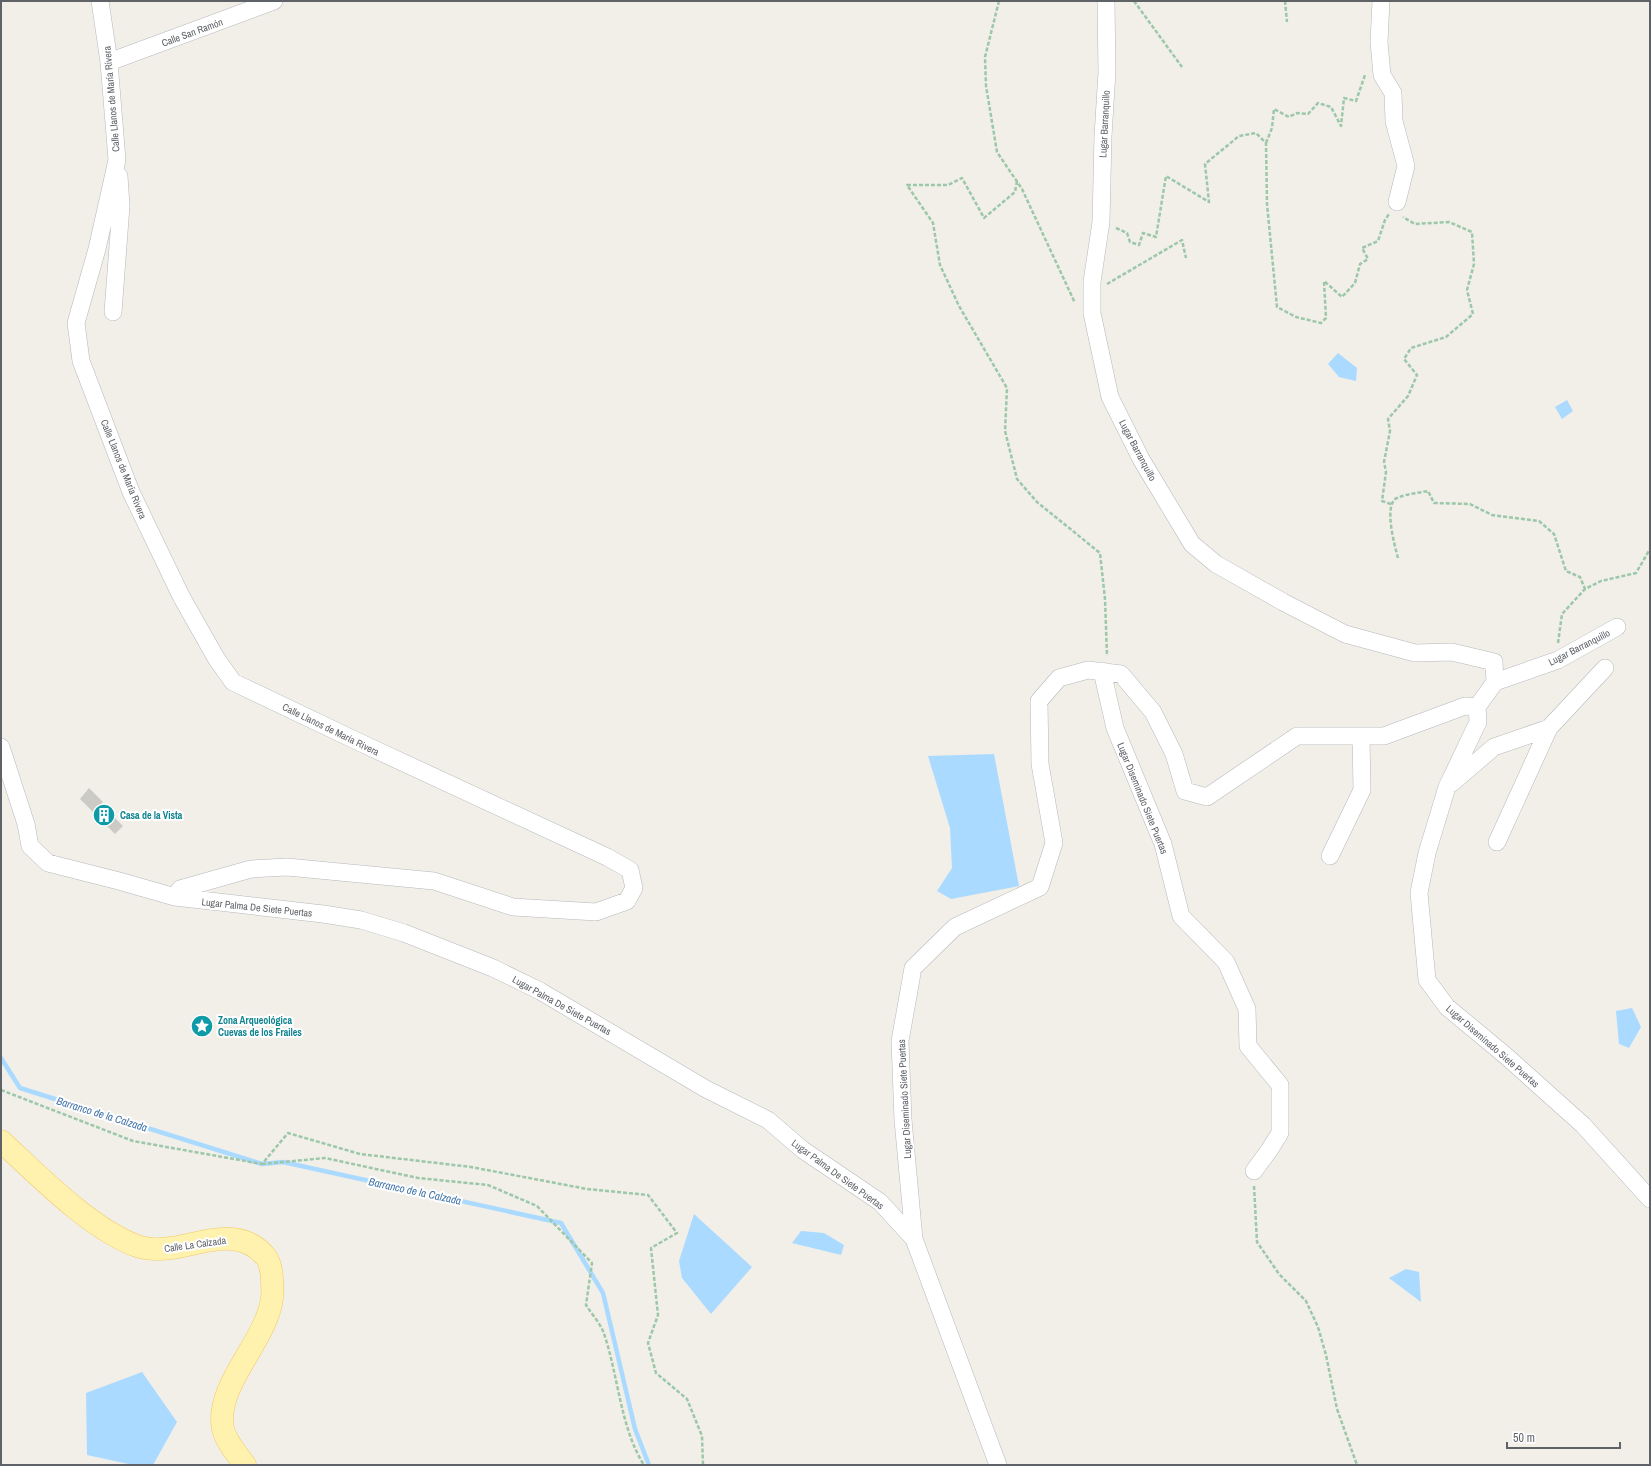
<svg xmlns="http://www.w3.org/2000/svg" width="1651" height="1466" font-family="'Archivo Narrow',sans-serif">
<style>
.water{fill:#aadaff}
.lines{fill:none;stroke-linecap:round;stroke-linejoin:round}
.stream{stroke:#aadaff;stroke-width:4.5}
.building{fill:#cccac5}
.minor-casing{stroke:#b5b8bc;stroke-width:18}
.major-casing{stroke:#f2c960;stroke-width:23}
.path{stroke:#9cc7a9;stroke-width:2.5;stroke-dasharray:4 2;stroke-linecap:butt}
.minor{stroke:#fff;stroke-width:17}
.major{stroke:#fff2af;stroke-width:22}
.labels{text-anchor:middle;stroke-width:4;stroke-linejoin:round;paint-order:stroke}
.street-label{font-size:10px;fill:#5f6368;stroke:#fff}
.culture-label{font-size:10px;font-weight:bold;fill:#0d838f;stroke:#fff;text-anchor:start}
.water-label{font-size:11px;font-style:italic;fill:#4174aa;stroke:#fff}
</style>
<rect width="100%" height="100%" fill="#f1efe8"/>
<path class="water" d="M 1338,353 L 1357,368 L 1356,381 L 1339,377 L 1328,364 Z
M 1567,400 L 1573,411 L 1562,419 L 1555,407 Z
M 994,754 L 1019,886 L 951,899 L 937,891 L 952,868 L 950,828 L 928,756 Z
M 1632,1008 L 1641,1027 L 1629,1048 L 1619,1044 L 1616,1011 Z
M 694,1214 L 752,1267 L 711,1314 L 682,1278 L 679,1261 Z
M 801,1231 L 824,1233 L 844,1245 L 841,1255 L 792,1243 Z
M 1406,1269 L 1419,1272 L 1421,1302 L 1389,1278 Z
M 142,1372 L 177,1422 L 153,1465 L 133,1465 L 87,1455 L 86,1393 Z"/>
<g class="lines">
<path class="stream" d="M 1,1058 L 20,1088 L 262,1164 L 283,1162 L 561,1223 L 603,1293 L 635,1429 L 649,1465"/>
</g>
<path class="building" d="M 89,788 L 103,802 L 101,804 L 123,826 L 115,834 L 80,799 Z"/>
<g class="lines">
<g class="minor-casing">
<path id="minor" d="M 100,1 L 109,62 L 117,160 L 97,249 L 76,323 L 81,361 L 131,492 L 181,596 L 216,658 L 233,682 L 361,743 L 607,857 L 630,870 L 634,888 L 627,901 L 596,912 L 513,907 L 434,881 L 287,867 L 251,869 L 180,889 L 175,897
M 1106,1 L 1107,72 L 1103,136 L 1101,222 L 1092,282 L 1092,313 L 1110,397 L 1141,459 L 1192,544 L 1216,564 L 1283,602 L 1345,634 L 1415,653 L 1452,652 L 1494,662 L 1495,682 L 1477,707
M 1381,1 L 1379,42 L 1382,75 L 1393,93 L 1394,121 L 1406,166 L 1397,202
M 109,62 L 274,1
M 113,312 L 121,206 L 119,176
M 1102,671 L 1115,728 L 1163,844 L 1181,916 L 1226,962 L 1247,1009 L 1248,1046 L 1280,1085 L 1280,1133 L 1270,1149 L 1254,1171
M 1495,682 L 1558,660 L 1617,627
M 1,747 L 26,824 L 30,846 L 48,863 L 119,881 L 175,897 L 323,914 L 361,920 L 404,933 L 493,968 L 540,991 L 706,1089 L 768,1120 L 803,1150 L 880,1202 L 914,1239 L 998,1465
M 1452,783 L 1494,747 L 1549,728
M 1497,842 L 1549,728 L 1605,668
M 1330,856 L 1362,790 L 1361,736
M 914,1239 L 903,1120 L 900,1041 L 913,968 L 955,927 L 1040,887 L 1054,843 L 1040,764 L 1039,701 L 1059,678 L 1088,670 L 1121,674 L 1153,712 L 1174,754 L 1185,791 L 1207,797 L 1297,736 L 1384,736 L 1465,706 L 1477,707 L 1478,722 L 1447,787 L 1427,853 L 1419,893 L 1427,980 L 1447,1007 L 1506,1056 L 1583,1125 L 1650,1199"/>
</g>
<g class="major-casing">
<path id="major" d="M 1,1141 C 38,1175 90,1229 137,1246 C 179,1261 231,1215 266,1257 C 270,1262 272,1274 272,1280 C 272,1286 273,1293 272,1298 C 267,1341 214,1386 223,1429 C 226,1442 238,1455 245,1465"/>
</g>
<path class="path" d="M 999,1 L 985,57 L 986,86 L 997,152 L 1022,189 L 1075,303
M 1134,1 L 1182,67
M 1285,1 L 1287,22
M 1266,143 L 1272,128 L 1274,109 L 1289,117 L 1297,113 L 1308,114 L 1318,103 L 1331,107 L 1341,126 L 1344,98 L 1356,101 L 1365,75
M 1017,181 L 1015,192 L 984,218 L 962,178 L 948,185 L 907,185 L 933,223 L 940,265 L 959,306 L 1007,388 L 1005,431 L 1017,479 L 1037,502 L 1100,553 L 1105,599 L 1107,656
M 1116,228 L 1127,233 L 1130,242 L 1139,245 L 1143,233 L 1156,237 L 1166,176 L 1209,202 L 1205,164 L 1239,136 L 1256,133 L 1266,143 L 1267,204 L 1277,307 L 1296,317 L 1321,323 L 1326,318 L 1324,281 L 1342,297 L 1355,283 L 1360,264 L 1368,259 L 1362,248 L 1378,241 L 1385,220 L 1389,214
M 1107,284 L 1182,240 L 1186,258
M 1391,504 L 1382,501 L 1386,472 L 1384,462 L 1390,431 L 1388,419 L 1408,396 L 1417,375 L 1404,359 L 1411,348 L 1446,337 L 1473,314 L 1467,290 L 1474,264 L 1472,232 L 1449,222 L 1415,224 L 1403,217
M 1398,558 C 1395,547 1383,504 1397,498 C 1406,494 1418,493 1428,491 L 1434,503 L 1470,504 L 1492,515 L 1539,521 L 1554,534 L 1566,571 L 1580,577 L 1585,589
M 1558,643 L 1562,614 L 1585,589 L 1601,581 L 1636,573 L 1650,549
M 1,1090 L 133,1141 L 262,1164 L 288,1133 L 360,1154 L 471,1167 L 587,1189 L 648,1195 L 677,1233 L 651,1248 L 658,1315 L 648,1343 L 656,1373 L 687,1399 L 702,1436 L 703,1465
M 262,1164 L 325,1158 L 418,1178 L 488,1185 L 537,1206 L 592,1263 L 586,1305 C 591,1313 599,1322 603,1331 C 618,1372 620,1428 644,1465
M 1254,1186 L 1257,1242 L 1279,1274 L 1306,1301 L 1318,1327 L 1326,1355 L 1337,1409 L 1357,1465"/>
<use href="#minor" class="minor"/>
<use href="#major" class="major"/>
</g>
<defs>
<g id="building-disc" transform="scale(1.15)"><circle r="9.5" fill="#0f9aa8" stroke="#fff"/><path d="M-4-6H4V6H1V3H-1V6H-4ZM-2.5-4.3h1.7v1.8h-1.7ZM.8-4.3h1.7v1.8H.8ZM-2.5-1h1.7V.8h-1.7ZM.8-1h1.7V.8H.8Z" fill="#fff"/></g>
<g id="sight-disc" transform="scale(1.15)"><circle r="9.5" fill="#0f9aa8" stroke="#fff"/><path d="M0-6L1.8-2.2L6-1.7L2.9 1.2L3.7 5.4L0 3.3L-3.7 5.4L-2.9 1.2L-6-1.7L-1.8-2.2Z" fill="#fff"/></g>
</defs>
<g fill-rule="evenodd">
<use href="#building-disc" x="104" y="815"/>
<use href="#sight-disc" x="202" y="1026"/>
</g>
<g class="labels">
<g class="street-label">
<text transform="translate(192 32) rotate(-20)" y="4">Calle San Ramón</text>
<text transform="translate(111 99) rotate(-95)" y="4">Calle Llanos de María Rivera</text>
<text transform="translate(1104 124) rotate(-87)" y="4">Lugar Barranquillo</text>
<text transform="translate(1138 450) rotate(62)" y="4">Lugar Barranquillo</text>
<text transform="translate(124 469) rotate(68)" y="4">Calle Llanos de María Rivera</text>
<text transform="translate(1579 647) rotate(-27)" y="4">Lugar Barranquillo</text>
<text transform="translate(331 729) rotate(26)" y="4">Calle Llanos de María Rivera</text>
<text transform="translate(1143 798) rotate(68)" y="4">Lugar Diseminado Siete Puertas</text>
<text transform="translate(257 907) rotate(6)" y="4">Lugar Palma De Siete Puertas</text>
<text transform="translate(562 1005) rotate(29)" y="4">Lugar Palma De Siete Puertas</text>
<text transform="translate(1493 1046) rotate(41)" y="4">Lugar Diseminado Siete Puertas</text>
<text transform="translate(904 1099) rotate(-93)" y="4">Lugar Diseminado Siete Puertas</text>
<text transform="translate(838 1174) rotate(36)" y="4">Lugar Palma De Siete Puertas</text>
<text transform="translate(195 1244) rotate(-8)" y="4">Calle La Calzada</text>
</g>
<g class="culture-label">
<text x="120" y="819">Casa de la Vista</text>
<text x="218" y="1024">Zona Arqueológica<tspan x="218" dy="12">Cuevas de los Frailes</tspan></text>
</g>
<g class="water-label">
<text transform="translate(102 1114) rotate(17)" y="4">Barranco de la Calzada</text>
<text transform="translate(415 1191) rotate(12)" y="4">Barranco de la Calzada</text>
</g>
</g>
<rect width="1651" height="1466" fill="none" stroke="#5f6368" stroke-width="4"/>
<path d="M1507 1442v6h113v-6" fill="none" stroke="#5f6368" stroke-width="2"/>
<text x="1513" y="1442" font-size="12" fill="#5f6368" stroke="#ffffff" stroke-width="3" paint-order="stroke">50 m</text>
</svg>
